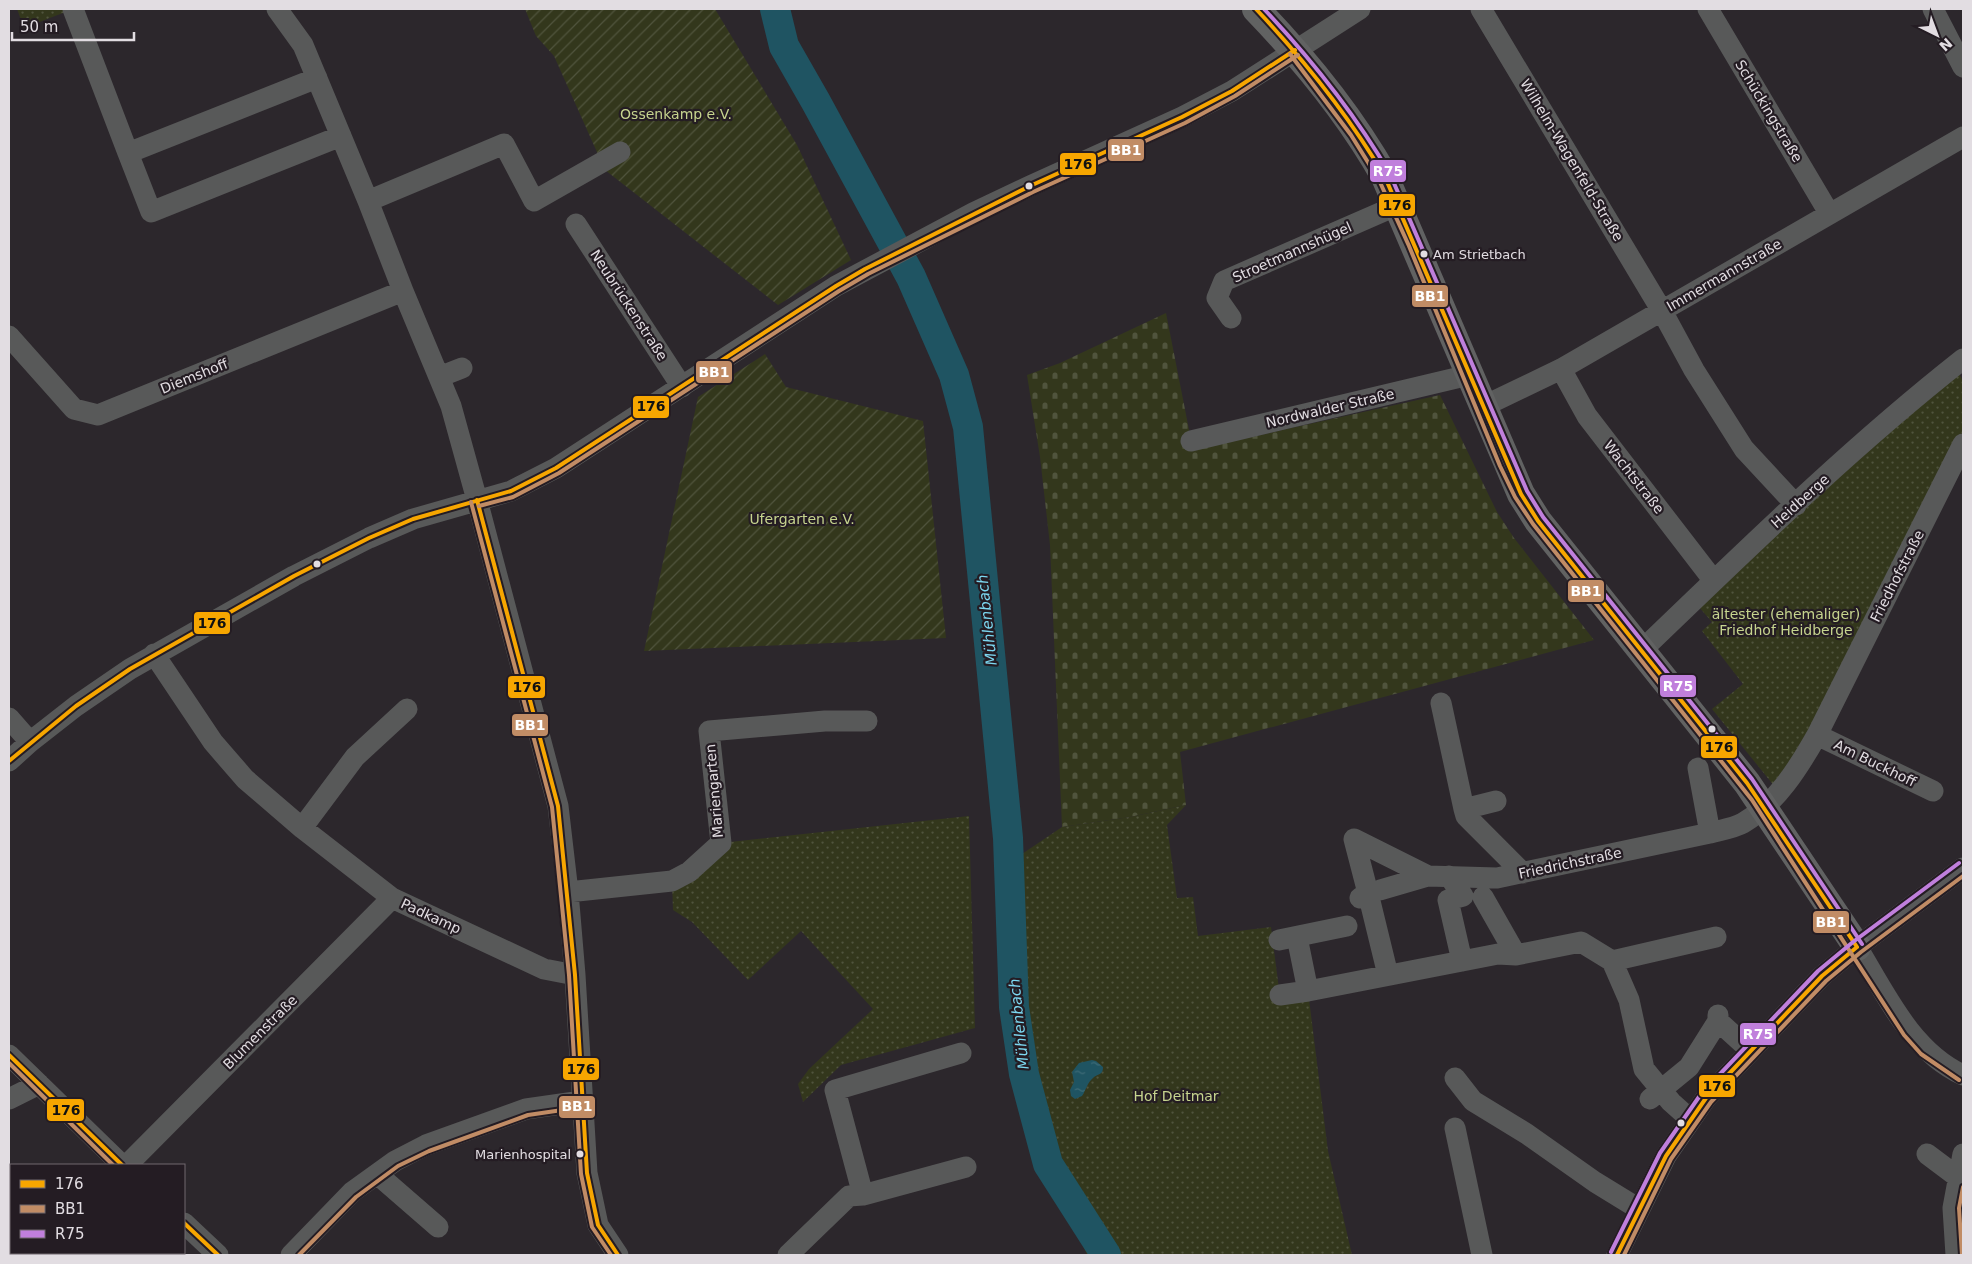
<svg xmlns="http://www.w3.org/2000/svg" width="1972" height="1264" font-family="'DejaVu Sans',sans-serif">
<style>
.cemetery{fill:url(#cemetery-stones)}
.park{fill:url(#park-dots)}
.garden{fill:url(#garden-furrows)}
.water{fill:url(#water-ripples)}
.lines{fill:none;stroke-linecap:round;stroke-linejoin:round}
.river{stroke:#1f5462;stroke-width:30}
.minor{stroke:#585959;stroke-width:21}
.major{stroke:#616262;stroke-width:28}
.bus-1-casing{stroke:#241c23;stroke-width:8}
.bus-2-casing{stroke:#241c23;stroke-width:8}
.bus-3-casing{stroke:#241c23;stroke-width:8}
.bus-1{stroke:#f7a600;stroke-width:4}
.bus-2{stroke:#c18c65;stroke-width:4}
.bus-3{stroke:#c07fdc;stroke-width:4}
.bus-dot{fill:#e2dde2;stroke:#241c23;stroke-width:2}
.labels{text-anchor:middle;stroke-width:4.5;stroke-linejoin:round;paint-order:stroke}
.bus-label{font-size:13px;fill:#e2dde2;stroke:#241c23;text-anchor:start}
.street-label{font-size:14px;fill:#e2dde2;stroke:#241c23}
.park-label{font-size:14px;fill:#c6d48e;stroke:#241c23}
.water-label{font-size:15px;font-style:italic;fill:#7cd7f0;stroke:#241c23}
.line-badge{stroke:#241c23;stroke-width:2}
.badge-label{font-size:14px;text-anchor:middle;font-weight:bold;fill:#fff}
.pale-badge-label{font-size:14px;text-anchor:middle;font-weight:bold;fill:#111}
</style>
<defs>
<pattern id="cemetery-stones" width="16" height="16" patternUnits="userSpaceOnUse" patternTransform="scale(1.25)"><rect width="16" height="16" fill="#33371c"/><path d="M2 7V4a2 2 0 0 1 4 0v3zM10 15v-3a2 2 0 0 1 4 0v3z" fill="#50543d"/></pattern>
<pattern id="park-dots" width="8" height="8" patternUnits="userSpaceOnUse" patternTransform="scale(1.25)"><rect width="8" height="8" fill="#33371c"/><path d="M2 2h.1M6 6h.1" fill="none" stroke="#50543d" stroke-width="1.8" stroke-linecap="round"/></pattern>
<pattern id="garden-furrows" width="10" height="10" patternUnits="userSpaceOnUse" patternTransform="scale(1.25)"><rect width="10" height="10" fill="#33371c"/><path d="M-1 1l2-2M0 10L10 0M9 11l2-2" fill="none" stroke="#50543d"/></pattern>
<pattern id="water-ripples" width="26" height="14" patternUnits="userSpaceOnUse" patternTransform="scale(1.25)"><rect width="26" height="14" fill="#1f5462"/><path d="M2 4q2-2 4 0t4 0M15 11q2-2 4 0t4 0" fill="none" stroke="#3f6c78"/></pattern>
</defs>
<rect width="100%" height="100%" fill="#2c272c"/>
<path class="cemetery" d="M 1166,313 L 1193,450 L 1440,395 L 1497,512 L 1514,538 L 1594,640 L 1180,752 L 1186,805 L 1130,817 L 1062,827 L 1050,545 L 1040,457 L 1027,375 L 1060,363 Z"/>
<path class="park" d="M 17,9 L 67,9 L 68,11 L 24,28 Z
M 1957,370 L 1963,381 L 1963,431 L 1809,735 L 1775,787 L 1712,709 L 1743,684 L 1702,631 L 1712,622 L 1698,606 Z
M 1186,805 L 1167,825 L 1177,898 L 1193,897 L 1198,936 L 1271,927 L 1280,997 L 1308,991 L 1328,1151 L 1352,1255 L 1087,1255 L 1048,1164 L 1011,1059 L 995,872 L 1062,827 L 1130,817 Z
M 969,816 L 975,1028 L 841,1065 L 803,1102 L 798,1084 L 809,1069 L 873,1009 L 801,931 L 748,980 L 692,922 L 673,910 L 672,881 L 721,843 Z"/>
<path class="garden" d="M 525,9 L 715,9 L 797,145 L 851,260 L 778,305 L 605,170 L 554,56 L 536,36 Z
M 765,354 L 786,387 L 923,421 L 946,638 L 644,651 L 698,397 Z"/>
<path class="water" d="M 1092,1060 L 1096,1061 L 1103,1067 C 1103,1076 1098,1073 1093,1078 C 1087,1083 1086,1090 1082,1096 L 1075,1099 L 1071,1096 L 1070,1090 L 1074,1082 L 1072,1072 L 1079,1063 Z"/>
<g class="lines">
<path class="river" d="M 775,9 L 784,46 L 816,102 L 911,277 L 954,375 L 968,427 L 1008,838 L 1014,1007 L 1024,1074 L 1048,1164 L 1106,1255"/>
<path class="minor" d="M 73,9 L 128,153 L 317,78
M 277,9 L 303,45 L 368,201 L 403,291 L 451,406 L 477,500 L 558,806 L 568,892 L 575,975 L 587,1173 L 598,1225 L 618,1255
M 1481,9 L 1662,311 L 1694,370 L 1744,449 L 1796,505
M 1708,9 L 1829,213
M 1933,9 L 1963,67
M 128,153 L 151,212 L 341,136
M 368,201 L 504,144 L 534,201 L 620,152
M 576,224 L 682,387
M 1231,318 L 1217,298 L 1224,281 L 1398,205
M 9,336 L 74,409 L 98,415 L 403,291
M 1561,369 L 1587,416 L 1714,581
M 439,377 L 462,368
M 1482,407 L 1561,369 L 1963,137
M 1191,441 L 1469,375
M 1642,650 C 1746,550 1850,448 1963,359
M 154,654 L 213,742 L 245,779 L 302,828 L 392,898 L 544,969 L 575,975
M 1441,703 L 1464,809
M 9,718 L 30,742
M 1817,735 L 1933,791
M 9,761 L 30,742 L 76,706 L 130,669 L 294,576 L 369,538 L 413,519 L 511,491 L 556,468 L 836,286 L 973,213 L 1030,186 L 1182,117 L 1232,91 L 1360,9
M 1698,768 L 1710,833
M 1496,801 L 1464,809 L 1466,816 L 1523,873
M 302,828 L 355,757 L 407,709
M 1449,876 L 1463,896 L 1448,900 L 1462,961
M 1380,890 L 1428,876 L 1497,878 L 1710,833 C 1721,830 1734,828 1743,823 C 1776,804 1799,767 1817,735 L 1963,444
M 568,892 L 672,881 L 689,872 L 721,843 L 709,731 L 825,721 L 867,721
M 1368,893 L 1388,975
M 1483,897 L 1516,955
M 1360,898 L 1368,893 L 1354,839 L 1428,876
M 1279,940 L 1347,926
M 1857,947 C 1885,993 1911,1051 1963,1075
M 1612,961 L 1629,1000 L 1644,1069 L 1671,1102 L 1690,1119
M 1308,991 L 1498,954 L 1516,955 L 1581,942 L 1612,961 L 1716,937
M 1280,995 L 1308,991 L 1297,937
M 1718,1015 L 1718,1021 L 1750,1050
M 9,1055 L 122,1165
M 1455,1078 L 1473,1101 L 1527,1134 L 1595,1182 L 1639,1209
M 9,1099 L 39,1084
M 1650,1099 L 1689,1067 L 1718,1021
M 1455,1128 L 1482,1255
M 1927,1154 L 1959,1178
M 127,1165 L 392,898
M 377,1174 L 438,1227
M 863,1195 L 835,1090 L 961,1053
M 184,1223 L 218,1255
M 291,1255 L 352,1192 L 395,1161 L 426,1145 L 526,1109 L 582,1101
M 788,1255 L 849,1196 L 863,1195 L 966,1167
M 1617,1255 L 1666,1156 L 1706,1098 L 1822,976 L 1857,947 L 1963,868
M 1956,1255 L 1953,1208 L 1963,1154"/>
<path class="major" d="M 1256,9 C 1305,60 1350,115 1385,177 L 1521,494 L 1538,521 L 1747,783 L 1857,947"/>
<g class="bus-1-casing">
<path id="bus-1" d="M 1256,9 C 1305,61 1349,116 1385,177 L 1521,494 L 1538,521 L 1747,783 L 1857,947
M 477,500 L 558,806 L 575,975 L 587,1173 L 598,1225 L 618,1255
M 9,761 L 76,706 L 130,669 L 294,576 L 369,538 L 413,519 L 511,491 L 556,468 L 836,286 L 865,269 L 1030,186 L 1182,117 L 1232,91 L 1295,50
M 9,1055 L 122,1165
M 184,1223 L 218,1255
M 1617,1255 L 1666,1156 L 1706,1098 L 1822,976 L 1857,947"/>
</g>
<g class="bus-2-casing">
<path id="bus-2" d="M 1290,54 L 1351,135 L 1379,180 L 1409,246 L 1500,466 L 1515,497 L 1533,524 L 1752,800 L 1904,1035 L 1921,1054 L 1959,1080
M 471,502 L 552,807 L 569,975 L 581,1174 L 592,1227 L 611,1255
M 479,506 L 513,497 L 559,473 L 839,291 L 868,274 L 1033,192 L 1185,123 L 1235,96 L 1298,55
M 9,1063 L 113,1165
M 299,1255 L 356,1197 L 398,1166 L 429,1151 L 528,1115 L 583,1107
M 1624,1255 L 1671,1159 L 1711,1102 L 1826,981 L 1861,952 L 1963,876
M 1962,1255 L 1959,1208 L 1963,1187"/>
</g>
<g class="bus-3-casing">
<path id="bus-3" d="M 1264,9 C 1312,60 1355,114 1390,174 L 1527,491 L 1543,517 L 1752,779 L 1862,944
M 1611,1252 L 1660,1153 L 1701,1094 L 1818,971 L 1853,942 L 1959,863"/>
</g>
<use href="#bus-1" class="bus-1"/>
<use href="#bus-2" class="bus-2"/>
<use href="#bus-3" class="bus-3"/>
</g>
<g class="bus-dot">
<circle cx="1029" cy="186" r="4.5"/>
<circle cx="1424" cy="254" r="4.5"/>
<circle cx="317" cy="564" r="4.5"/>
<circle cx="1712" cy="729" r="4.5"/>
<circle cx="1681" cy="1123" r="4.5"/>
<circle cx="580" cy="1154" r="4.5"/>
</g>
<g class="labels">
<g class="bus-label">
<text x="1433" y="259">Am Strietbach</text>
<text x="571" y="1159" text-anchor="end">Marienhospital</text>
</g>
<g class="street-label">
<text transform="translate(1769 111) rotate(59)" y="5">Schückingstraße</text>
<text transform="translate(1572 160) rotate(59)" y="5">Wilhelm-Wagenfeld-Straße</text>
<text transform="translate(1292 252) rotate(-24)" y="5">Stroetmannshügel</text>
<text transform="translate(1724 275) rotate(-30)" y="5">Immermannstraße</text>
<text transform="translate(629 305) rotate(57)" y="5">Neubrückenstraße</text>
<text transform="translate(194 376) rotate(-22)" y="5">Diemshoff</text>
<text transform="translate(1330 408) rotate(-13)" y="5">Nordwalder Straße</text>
<text transform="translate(1634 477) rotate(52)" y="5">Wachtstraße</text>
<text transform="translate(1800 501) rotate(-42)" y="5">Heidberge</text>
<text transform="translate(1897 576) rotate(-63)" y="5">Friedhofstraße</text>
<text transform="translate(1875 763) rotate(26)" y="5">Am Buckhoff</text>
<text transform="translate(714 791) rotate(-95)" y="5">Mariengarten</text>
<text transform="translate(1570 863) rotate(-12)" y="5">Friedrichstraße</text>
<text transform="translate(431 916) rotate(25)" y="5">Padkamp</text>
<text transform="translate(260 1032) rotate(-45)" y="5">Blumenstraße</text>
</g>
<g class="park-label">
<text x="676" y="119">Ossenkamp e.V.</text>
<text x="802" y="524">Ufergarten e.V.</text>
<text x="1786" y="619">ältester (ehemaliger)<tspan x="1786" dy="16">Friedhof Heidberge</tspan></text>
<text x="1176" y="1101">Hof Deitmar</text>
</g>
<g class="water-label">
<text transform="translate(987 620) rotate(-96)" y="5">Mühlenbach</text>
<text transform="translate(1019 1024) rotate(-96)" y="5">Mühlenbach</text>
</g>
</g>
<g class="line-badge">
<rect x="1107" y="138" width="38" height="24" rx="5" fill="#c18c65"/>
<rect x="1059" y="152" width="38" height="24" rx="5" fill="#f7a600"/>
<rect x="1369" y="159" width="38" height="24" rx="5" fill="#c07fdc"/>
<rect x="1378" y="193" width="38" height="24" rx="5" fill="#f7a600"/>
<rect x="1411" y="284" width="38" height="24" rx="5" fill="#c18c65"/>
<rect x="695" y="360" width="38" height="24" rx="5" fill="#c18c65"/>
<rect x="632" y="395" width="38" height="24" rx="5" fill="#f7a600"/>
<rect x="1567" y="579" width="38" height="24" rx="5" fill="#c18c65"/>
<rect x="193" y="611" width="38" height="24" rx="5" fill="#f7a600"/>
<rect x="1659" y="674" width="38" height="24" rx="5" fill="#c07fdc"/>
<rect x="507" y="675" width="39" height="24" rx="5" fill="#f7a600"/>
<rect x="511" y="713" width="38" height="24" rx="5" fill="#c18c65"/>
<rect x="1700" y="735" width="38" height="24" rx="5" fill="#f7a600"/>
<rect x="1812" y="910" width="38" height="24" rx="5" fill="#c18c65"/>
<rect x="1739" y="1022" width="38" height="24" rx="5" fill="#c07fdc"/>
<rect x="562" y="1057" width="38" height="24" rx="5" fill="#f7a600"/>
<rect x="1698" y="1074" width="38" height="24" rx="5" fill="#f7a600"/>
<rect x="558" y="1095" width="38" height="24" rx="5" fill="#c18c65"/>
<rect x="46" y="1098" width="39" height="24" rx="5" fill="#f7a600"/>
</g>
<g class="badge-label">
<text x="1126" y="155">BB1</text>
<text x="1388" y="176">R75</text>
<text x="1430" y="301">BB1</text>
<text x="714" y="377">BB1</text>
<text x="1586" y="596">BB1</text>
<text x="1678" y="691">R75</text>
<text x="530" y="730">BB1</text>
<text x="1831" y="927">BB1</text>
<text x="1758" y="1039">R75</text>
<text x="577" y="1111">BB1</text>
</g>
<g class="pale-badge-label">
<text x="1078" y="169">176</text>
<text x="1397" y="210">176</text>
<text x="651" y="411">176</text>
<text x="212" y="628">176</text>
<text x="527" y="692">176</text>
<text x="1719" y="752">176</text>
<text x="581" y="1074">176</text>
<text x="1717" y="1091">176</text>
<text x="66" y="1115">176</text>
</g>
<rect width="1972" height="1264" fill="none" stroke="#e2dde2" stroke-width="20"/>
<rect x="10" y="1164" width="175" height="90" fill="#241c23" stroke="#70696f"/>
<rect x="20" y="1180" width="25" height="8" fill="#f7a600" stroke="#70696f"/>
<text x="55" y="1189" font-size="15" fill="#e2dde2">176</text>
<rect x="20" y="1205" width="25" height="8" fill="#c18c65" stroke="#70696f"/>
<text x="55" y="1214" font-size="15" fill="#e2dde2">BB1</text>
<rect x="20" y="1230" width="25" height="8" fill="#c07fdc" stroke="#70696f"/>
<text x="55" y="1239" font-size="15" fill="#e2dde2">R75</text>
<g transform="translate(1937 35) rotate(138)" stroke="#241c23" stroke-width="4" paint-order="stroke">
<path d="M0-4L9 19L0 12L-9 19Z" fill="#e2dde2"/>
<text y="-8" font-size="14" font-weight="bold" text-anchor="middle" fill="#e2dde2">N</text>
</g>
<path d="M12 32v8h122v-8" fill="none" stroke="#e2dde2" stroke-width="2.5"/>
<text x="20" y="32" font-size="15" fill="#e2dde2" stroke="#241c23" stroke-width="4" paint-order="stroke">50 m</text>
</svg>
